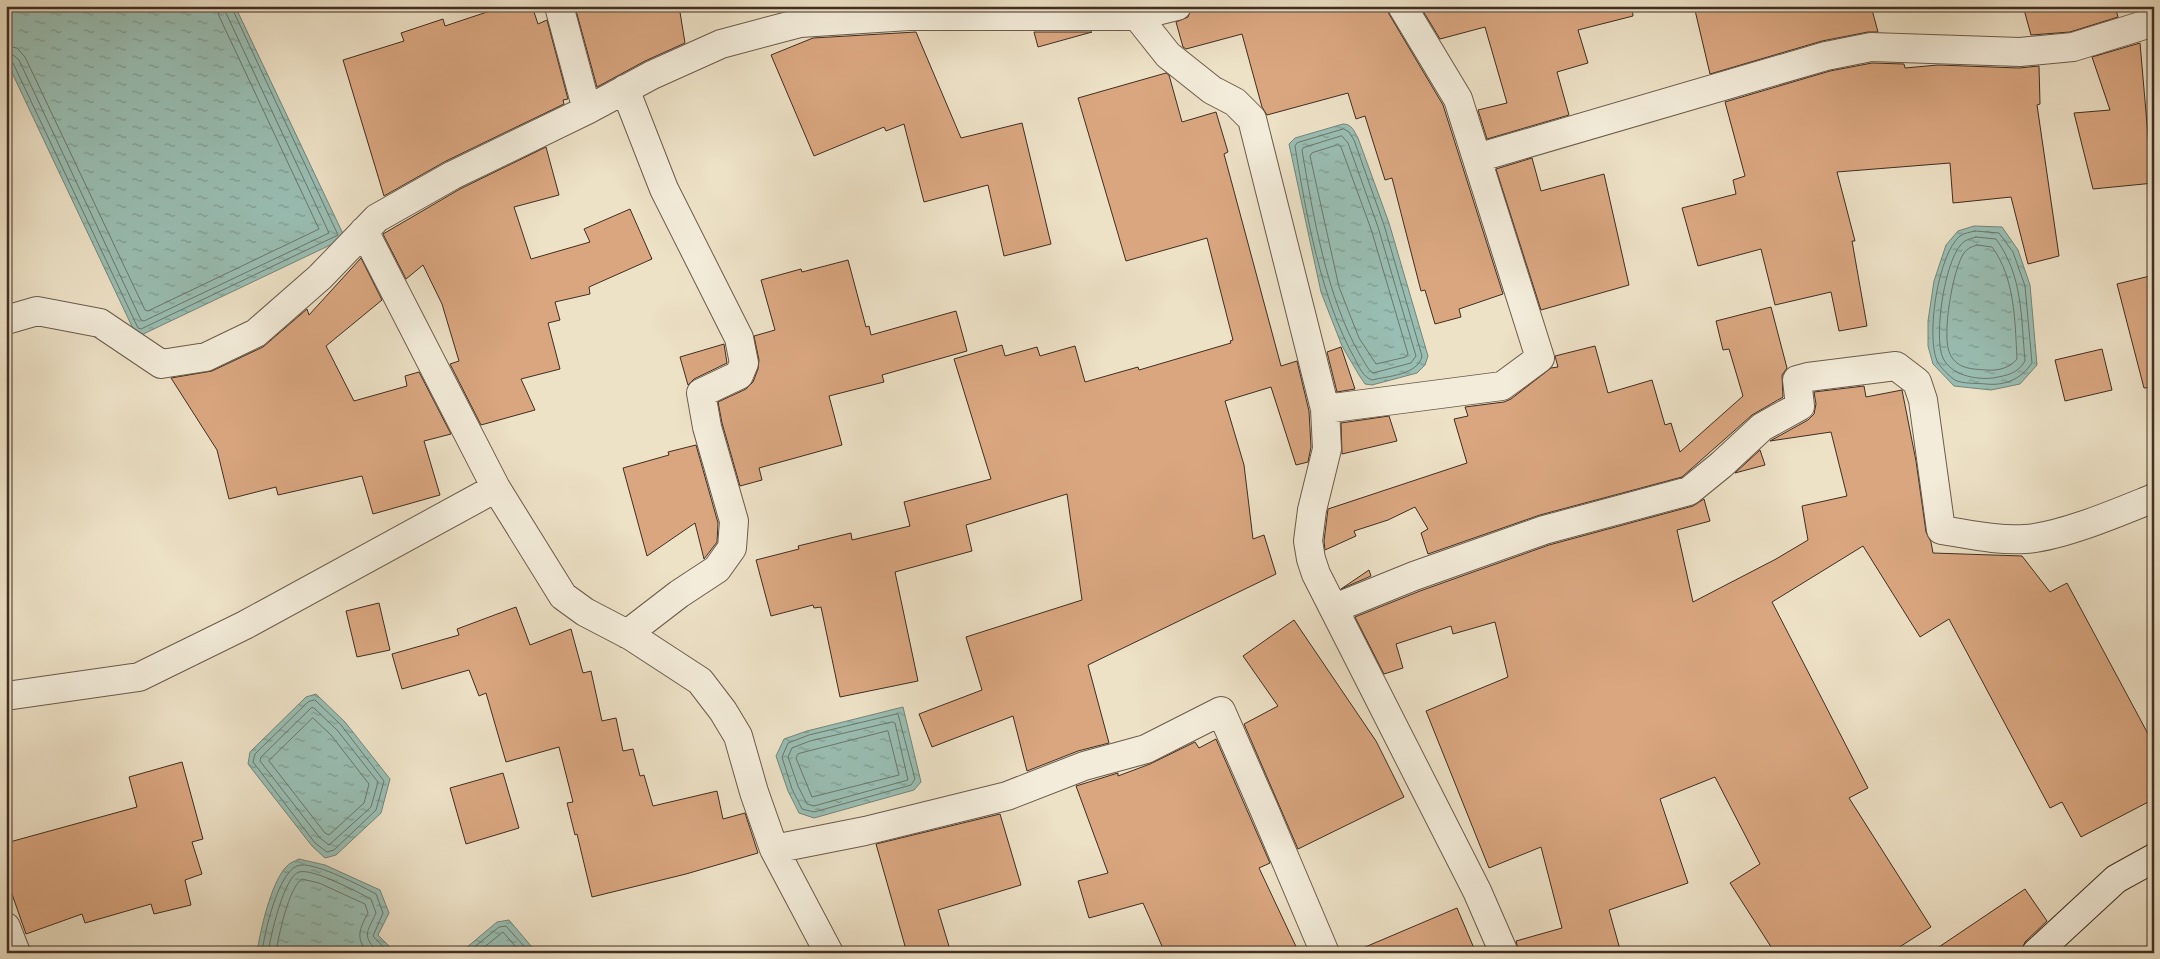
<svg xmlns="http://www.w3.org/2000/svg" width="2160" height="959" font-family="'IM FELL Great Primer',serif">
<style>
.water{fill:url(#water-ripples);stroke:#758479}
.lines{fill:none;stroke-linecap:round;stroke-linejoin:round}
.shore{stroke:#6c766a;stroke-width:1}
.building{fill:#d9a680;stroke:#402e22}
.street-casing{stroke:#6b5b4b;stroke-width:30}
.secondary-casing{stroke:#402e22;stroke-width:30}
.street{stroke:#f3ecda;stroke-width:28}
.secondary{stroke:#f3ecda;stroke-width:28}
</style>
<defs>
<pattern id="water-ripples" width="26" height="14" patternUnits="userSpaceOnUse" patternTransform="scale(1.25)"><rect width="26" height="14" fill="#99beb3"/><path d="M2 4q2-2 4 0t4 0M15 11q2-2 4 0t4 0" fill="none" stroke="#7e9b91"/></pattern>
</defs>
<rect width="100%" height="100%" fill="#ede1c6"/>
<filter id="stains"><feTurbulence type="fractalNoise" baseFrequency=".004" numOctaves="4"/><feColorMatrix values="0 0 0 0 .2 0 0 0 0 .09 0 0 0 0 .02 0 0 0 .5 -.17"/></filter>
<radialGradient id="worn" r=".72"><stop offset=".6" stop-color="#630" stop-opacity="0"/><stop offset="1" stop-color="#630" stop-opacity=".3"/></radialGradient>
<path class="water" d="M 6,6 L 235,6 L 345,238 L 137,337 L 6,60 Z
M 1343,124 C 1352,124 1354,131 1358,138 L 1389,223 L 1428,356 L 1425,365 L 1417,373 L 1372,385 L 1365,384 L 1359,375 L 1342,346 L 1321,292 L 1289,144 L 1295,138 Z
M 1974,226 L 2002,227 L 2018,250 L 2030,285 L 2037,365 L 2020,384 L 1991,390 L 1954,386 L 1933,364 L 1928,346 L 1928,321 L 1934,281 L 1946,245 L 1958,231 Z
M 316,694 L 345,722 L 390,779 L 381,813 L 336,855 L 325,858 L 312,846 L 248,764 L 250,752 L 306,697 Z
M 903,707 L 921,782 L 914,790 L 814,818 L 799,813 L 788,791 L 776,756 L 784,739 L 807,731 Z
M 299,859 L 325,865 L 380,890 L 389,913 L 378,935 L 396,953 L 257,953 C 260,931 271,883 286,867 C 289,863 295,861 299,859 Z
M 509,920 L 537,953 L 460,953 L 497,922 Z"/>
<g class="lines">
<path class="shore" d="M 6,46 L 17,48 L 25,57 L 145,310 L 148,311 L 319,229 L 219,16 L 217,6
M 6,54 L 13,55 L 19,60 L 141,320 L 144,321 L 329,233 L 226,13 L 225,6
M 6,60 L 13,63 L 138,328 L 141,329 L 338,235 L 231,6
M 1344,129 L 1349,132 L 1354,140 L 1384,225 L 1422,356 C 1418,375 1388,376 1372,380 C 1363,377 1359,367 1355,359 C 1321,299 1306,214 1295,146 L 1297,143 Z
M 1342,136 L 1348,143 L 1378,227 L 1416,356 L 1411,363 L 1373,373 C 1367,369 1364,361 1360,355 C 1327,298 1313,215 1302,150 L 1303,148 Z
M 1338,145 L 1341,147 L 1371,229 L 1408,354 L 1406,357 L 1376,364 L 1359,338 L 1339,287 L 1310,156 L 1312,153 Z
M 1975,231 L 1999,233 L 2013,252 L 2025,286 L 2032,363 C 2021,379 2005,386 1986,384 C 1977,383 1962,384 1955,380 C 1950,377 1939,366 1937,361 C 1926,335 1938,254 1960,236 C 1964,233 1971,232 1975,231 Z
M 1976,237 L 1996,239 C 2023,276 2021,317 2025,361 C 2017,374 2008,375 1993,378 C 1975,380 1951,375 1943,358 C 1933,338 1945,253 1965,241 C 1968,239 1973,238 1976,237 Z
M 1977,245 L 1992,247 C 2015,278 2015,321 2017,359 C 2010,368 1998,371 1986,370 C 1972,369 1957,369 1950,354 C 1941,337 1953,268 1964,253 C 1968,248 1971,247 1977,245 Z
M 315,700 L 341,725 L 384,781 L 376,810 L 334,850 L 327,852 L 315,843 L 253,762 L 255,754 L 308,702 Z
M 314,708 L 337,730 L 378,782 L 371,807 L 329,845 L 320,838 L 260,761 L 261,757 L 311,708 Z
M 898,714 L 915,779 L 911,785 L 814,812 L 802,809 L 792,789 L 782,757 L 788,743 L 809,735 Z
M 313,718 L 331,735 L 369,784 L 364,803 L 329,835 L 325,833 L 269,761 Z
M 893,722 L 895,723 L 908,780 L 814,806 L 807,804 L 798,786 L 788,757 L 792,748 L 810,741 Z
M 888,731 L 899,775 L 812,797 L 796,758 L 798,754 Z
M 262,953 C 264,934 279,866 301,865 C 319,864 359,885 376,894 L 383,913 L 373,936 L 389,953
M 268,953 C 270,938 284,876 299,872 C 313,868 357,892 371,899 L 376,913 C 367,933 361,935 379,953
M 276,953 C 278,937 289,887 302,879 L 319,883 L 365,904 L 368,913 C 360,928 354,939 369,953
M 467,953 L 499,927 L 506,926 L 530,953
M 477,953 L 503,932 L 521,953"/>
</g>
<path class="building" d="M 505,6 L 532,6 L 538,24 L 547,20 L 568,99 L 563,100 L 564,104 L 446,161 L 384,196 L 343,60 L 404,41 L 401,33 L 443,19 L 445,26 Z
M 679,6 L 685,43 L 645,61 L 597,87 L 575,7 Z
M 1192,6 L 1386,6 L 1389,14 L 1443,105 L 1503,294 L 1459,309 L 1461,317 L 1435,324 L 1425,290 L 1421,291 L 1392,178 L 1385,180 L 1365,116 L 1356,119 L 1348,93 L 1267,115 L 1262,107 L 1242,34 L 1186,49 L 1183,47 L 1176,22 L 1188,17 Z
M 1420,6 L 1632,6 L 1633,16 L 1578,30 L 1588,63 L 1557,72 L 1569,115 L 1487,139 L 1478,110 L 1507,103 L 1485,27 L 1440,39 Z
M 1694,6 L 1871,6 L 1878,32 L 1868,32 L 1822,41 L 1710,74 Z
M 2023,6 L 2115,6 L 2118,17 L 2070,32 L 2031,35 Z
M 916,32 L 961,138 L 1022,123 L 1051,244 L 1004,256 L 988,185 L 924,202 L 904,124 L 886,131 L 884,127 L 814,156 L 771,55 L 813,38 Z
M 1034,32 L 1092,32 L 1038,47 Z
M 2140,43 L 2149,147 L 2154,147 L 2154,183 L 2093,189 L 2074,113 L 2110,110 L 2092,57 Z
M 1872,63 L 1904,64 L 1905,68 L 1938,65 L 2019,68 L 2039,66 L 2040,104 L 2037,105 L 2059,256 L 2028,264 L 2011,197 L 1953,203 L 1950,163 L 1837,172 L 1855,241 L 1852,241 L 1867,326 L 1839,331 L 1831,292 L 1775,305 L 1761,249 L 1698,266 L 1682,208 L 1736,194 L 1733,180 L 1745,176 L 1725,102 L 1830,71 Z
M 1166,73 L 1169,75 L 1182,122 L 1216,112 L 1228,152 L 1224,154 L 1281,366 L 1297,361 L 1309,411 L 1311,447 L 1308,462 L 1296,465 L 1271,387 L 1225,401 L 1244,465 L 1253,539 L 1264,535 L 1276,574 L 1088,665 L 1109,743 L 1078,751 L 1027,771 L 1013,716 L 932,747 L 919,714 L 982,690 L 966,637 L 1082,600 L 1067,494 L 966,525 L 972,551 L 895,572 L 918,681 L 840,697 L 821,607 L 814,608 L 813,605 L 771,616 L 756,560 L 799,549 L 798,546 L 851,533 L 852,540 L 910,526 L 904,502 L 991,479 L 954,359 L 1002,345 L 1005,356 L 1037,347 L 1040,356 L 1075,346 L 1085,382 L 1138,367 L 1139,370 L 1231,343 L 1230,341 L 1233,340 L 1207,238 L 1126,261 L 1078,98 Z
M 546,147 L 559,195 L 514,207 L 531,259 L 590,242 L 584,229 L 630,209 L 652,259 L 589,287 L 590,294 L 555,302 L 560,320 L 548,323 L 560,369 L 521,379 L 535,410 L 481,425 L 450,364 L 459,361 L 442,304 L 423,265 L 406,279 L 383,234 L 460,189 Z
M 1532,158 L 1541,191 L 1604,174 L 1629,285 L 1541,310 L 1496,169 Z
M 361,258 L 382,300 L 326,346 L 354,401 L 407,386 L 405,376 L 419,372 L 451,434 L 424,441 L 440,495 L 373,514 L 362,476 L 278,495 L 276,487 L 229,499 L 217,450 L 171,378 L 212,371 L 263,347 L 307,309 L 309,315 Z
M 848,260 L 866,327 L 869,326 L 871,335 L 956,311 L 967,351 L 882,375 L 884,382 L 829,396 L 842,445 L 759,468 L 762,480 L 740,486 L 722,423 L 718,402 L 746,389 L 753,382 L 758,369 L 759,360 L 754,336 L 775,330 L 761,280 L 801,269 L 802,272 Z
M 2154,275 L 2154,387 L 2144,388 L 2117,284 Z
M 1771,307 L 1787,368 L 1782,375 L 1783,397 L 1752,415 L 1682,477 L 1540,515 L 1428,554 L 1421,533 L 1428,529 L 1415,507 L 1388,520 L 1354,531 L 1356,536 L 1325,550 L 1324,541 L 1328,509 L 1467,463 L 1454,419 L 1468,416 L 1465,407 L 1504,402 L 1511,399 L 1551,368 L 1558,367 L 1555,356 L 1595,346 L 1608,393 L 1652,380 L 1665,425 L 1671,423 L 1680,452 L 1743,396 L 1729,349 L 1723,350 L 1716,321 Z
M 724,344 L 727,363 L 694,379 L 688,385 L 680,357 Z
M 1341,347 L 1355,389 L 1337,392 L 1327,352 Z
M 2102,349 L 2112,390 L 2065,401 L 2055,360 Z
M 1864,386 L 1866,397 L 1902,390 L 1916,461 L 1926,532 L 1931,542 L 1933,553 L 2022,556 L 2050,592 L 2067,583 L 2154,745 L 2154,799 L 2081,837 L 2062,802 L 2050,808 L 1949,619 L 1920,637 L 1863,546 L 1772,602 L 1868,788 L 1849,798 L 1931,927 L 1890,953 L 1775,953 L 1730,883 L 1760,864 L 1715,777 L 1660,799 L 1688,883 L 1609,910 L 1621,953 L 1519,953 L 1516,941 L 1562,928 L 1541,847 L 1489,868 L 1426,711 L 1508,677 L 1495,622 L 1453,634 L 1451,626 L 1396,644 L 1403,668 L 1384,674 L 1355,617 L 1420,591 L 1549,545 L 1693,506 L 1704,499 L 1710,521 L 1677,530 L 1693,602 L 1776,559 L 1808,540 L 1802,506 L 1847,496 L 1831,432 L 1770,441 L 1808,420 L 1814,414 L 1816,404 L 1814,392 Z
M 1389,416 L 1397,441 L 1342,454 L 1341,423 Z
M 696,445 L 718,523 L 717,542 L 704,559 L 695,523 L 647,556 L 623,468 L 669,455 L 668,452 Z
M 1760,450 L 1765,465 L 1735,473 Z
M 1369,570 L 1371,576 L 1341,589 Z
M 379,603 L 390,650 L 357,657 L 346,611 Z
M 516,607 L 530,645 L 571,629 L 583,673 L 591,671 L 602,721 L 616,718 L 623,751 L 633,749 L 640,776 L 644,775 L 653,806 L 717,791 L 723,819 L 745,813 L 758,853 L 686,874 L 592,897 L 577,834 L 575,835 L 567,803 L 573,802 L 559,747 L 506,762 L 486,693 L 479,696 L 469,670 L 402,689 L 392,654 L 459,635 L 457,629 Z
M 1294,620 L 1376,741 L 1404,797 L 1298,849 L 1244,724 L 1278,706 L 1243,656 Z
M 1216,739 L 1270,863 L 1259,868 L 1299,953 L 1165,953 L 1143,903 L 1089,918 L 1078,881 L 1108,873 L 1076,786 L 1118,773 L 1118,776 L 1150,764 L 1195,742 L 1199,748 Z
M 182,762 L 203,839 L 192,842 L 202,874 L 185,880 L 191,905 L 154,914 L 151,904 L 85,923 L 82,914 L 26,934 L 6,877 L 6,843 L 137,807 L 129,777 Z
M 503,773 L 519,828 L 466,844 L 450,788 Z
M 1000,814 L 1021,885 L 938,910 L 951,953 L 907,953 L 876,844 Z
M 2025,889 L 2047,921 L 2025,942 L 2021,953 L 1930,953 Z
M 1457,908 L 1476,953 L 1351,953 Z"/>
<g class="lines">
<g class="street-casing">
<path id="street" d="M 559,6 L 587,110
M 1134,6 L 1137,16 L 1168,55 L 1212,90 L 1235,102 L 1252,119 L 1325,409 L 1327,449 L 1312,510 L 1308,541 L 1311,559 L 1316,574 L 1477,891 L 1504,953
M 625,89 L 664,189 L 739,338 L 744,363 L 739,375 L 701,393 L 707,427 L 734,521 L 732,548 L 717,569 L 679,594 L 627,634
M 1477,158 L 1826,56 L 1871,47 L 2020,52 L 2073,47 L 2154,22
M 364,231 L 496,488 L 563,596 L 585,612 L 631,636 L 700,681 L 723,711 L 738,736 L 754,792 L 774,849 L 829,953
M 6,320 L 37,311 L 100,323 L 161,364 L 206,357 L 256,333 L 320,277 L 377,218 L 453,175 L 587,110 L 652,75 L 721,44 L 800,23 L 909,16 L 1137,16 L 1177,6
M 1325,409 L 1502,386 L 1540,358 L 1458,99 L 1402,6
M 1335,608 L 1414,576 L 1544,530 L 1689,491 L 1721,465 L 1762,427 L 1800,406 L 1797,380 L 1808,377 L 1896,366 L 1917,382 L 1923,400 L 1941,530 C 1968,534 1998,541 2025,539 C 2061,537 2119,512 2154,498
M 6,696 L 139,677 L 245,625 L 496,488
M 774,849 L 865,831 L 1007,796 L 1084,766 L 1146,749 L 1221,711 L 1264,809 L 1325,953
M 6,927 L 16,953"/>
</g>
<g class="secondary-casing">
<path id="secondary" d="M 2036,953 L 2116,879 L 2154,858"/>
</g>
<use href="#street" class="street"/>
<use href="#secondary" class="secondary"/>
</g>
<rect width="2160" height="959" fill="none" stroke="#ede1c6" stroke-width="25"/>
<rect x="8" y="8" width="2145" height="944" fill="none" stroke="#402e22" stroke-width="2.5"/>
<rect x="12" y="12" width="2135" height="934" fill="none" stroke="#402e22"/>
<rect width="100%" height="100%" filter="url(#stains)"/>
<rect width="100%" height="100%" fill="url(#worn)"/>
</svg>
